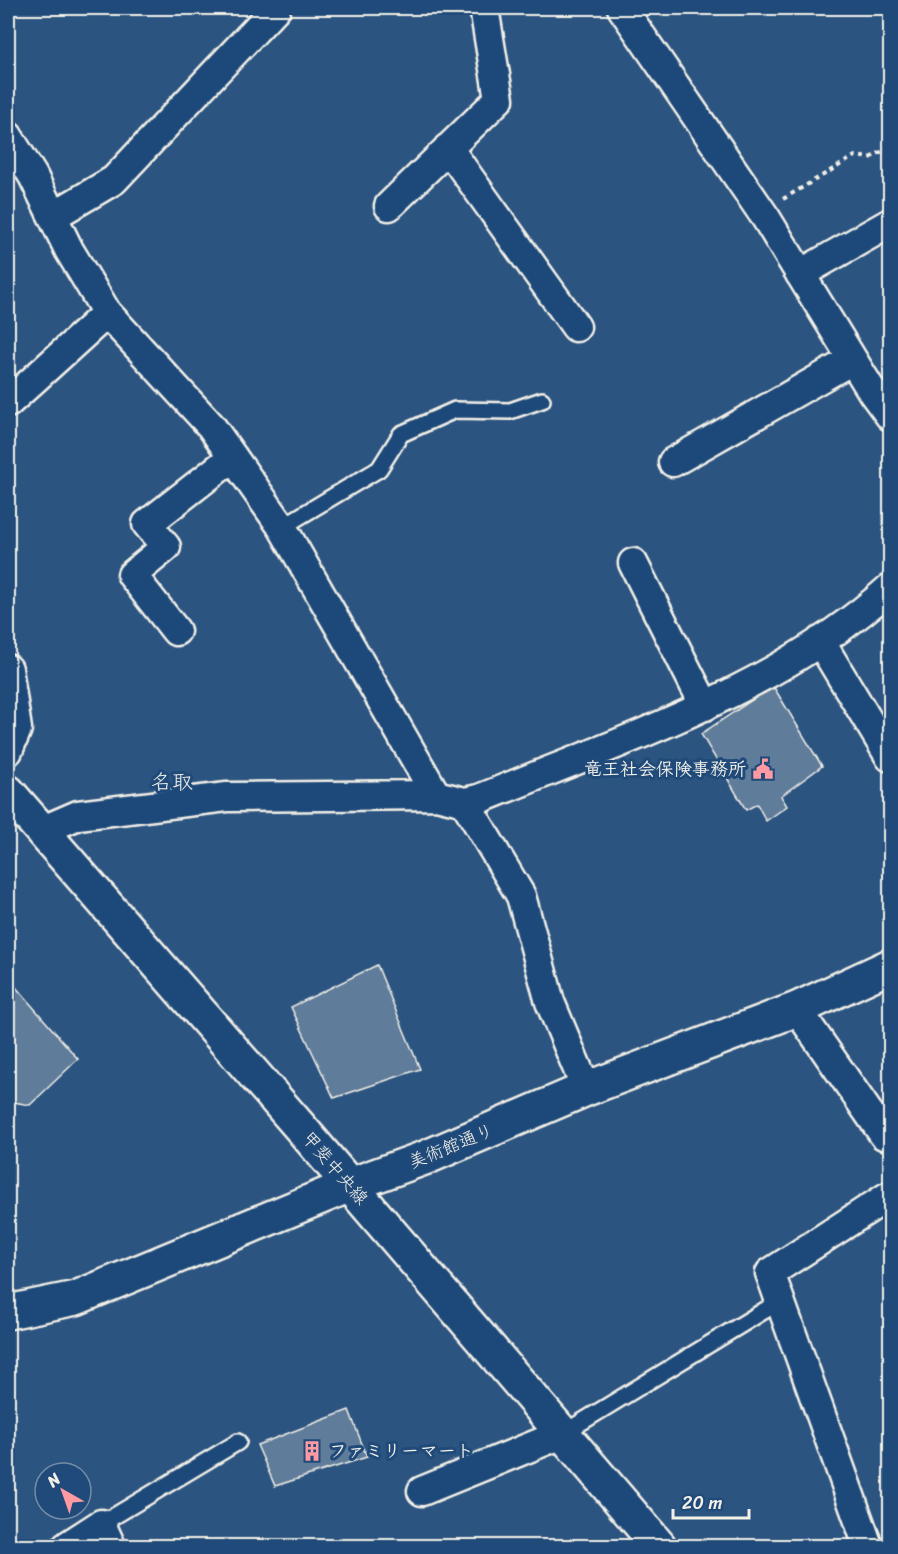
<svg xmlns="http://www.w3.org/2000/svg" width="898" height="1554" font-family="Sriracha,'Klee One',sans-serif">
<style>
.building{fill:#5e7b9a;stroke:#f4f1e8;stroke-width:1.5}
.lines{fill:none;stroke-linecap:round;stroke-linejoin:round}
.lane-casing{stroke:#f4f1e8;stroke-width:20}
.street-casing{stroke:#f4f1e8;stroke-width:33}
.primary-casing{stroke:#f4f1e8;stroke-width:38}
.highway-casing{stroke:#f4f1e8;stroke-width:38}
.path{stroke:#f4f1e8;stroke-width:4;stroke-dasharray:4.5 4.5;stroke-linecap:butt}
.lane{stroke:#1f4a7a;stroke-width:15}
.street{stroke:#1f4a7a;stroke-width:28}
.primary{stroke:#1f4a7a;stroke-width:33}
.highway{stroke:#1f4a7a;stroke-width:33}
.labels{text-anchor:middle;stroke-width:6;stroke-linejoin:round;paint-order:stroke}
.poi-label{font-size:18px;font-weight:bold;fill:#f4f1e8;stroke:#1f4a7a;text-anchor:end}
.street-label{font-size:18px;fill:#f4f1e8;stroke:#1f4a7a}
.quarter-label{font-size:21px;fill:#f4f1e8;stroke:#1f4a7a}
</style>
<rect width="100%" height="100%" fill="#2c5481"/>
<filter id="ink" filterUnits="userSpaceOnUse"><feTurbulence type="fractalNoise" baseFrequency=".0167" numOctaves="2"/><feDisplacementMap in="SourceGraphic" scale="12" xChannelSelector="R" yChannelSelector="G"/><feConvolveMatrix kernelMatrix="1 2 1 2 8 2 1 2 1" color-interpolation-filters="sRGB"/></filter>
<g filter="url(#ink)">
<path class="building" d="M 773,686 L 822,766 L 781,796 L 787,806 L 766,821 L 757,804 L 746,810 L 701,734 Z
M 8,948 L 14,956 L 8,961 Z
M 377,965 L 420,1069 L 334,1098 L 291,1007 Z
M 8,978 L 78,1059 L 30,1105 L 8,1101 Z
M 349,1410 L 367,1457 L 275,1486 L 257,1445 Z"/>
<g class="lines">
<g class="lane-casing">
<path id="lane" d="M 282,527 L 379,469 L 401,434 L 455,410 L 510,411 L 542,400
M 562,1434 L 780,1301
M 101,1524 L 238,1442"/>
</g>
<g class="street-casing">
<path id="street" d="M 622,8 L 766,218 L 873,393 L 890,416
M 8,136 L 33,176 L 69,250 L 107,313 L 211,426 L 282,527 L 436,795
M 448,148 L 576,327
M 389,206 L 499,99 L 484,8
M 53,216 L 114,180 L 276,8
M 800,274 L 890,223
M 8,403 L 107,313
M 673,462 L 852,360
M 633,563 L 705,706
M 176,631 L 132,575 L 166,547 L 147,524 L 233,457
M 820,641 L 890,757
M 8,669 L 17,729 L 8,751
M 465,802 L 521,896 L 550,1002 L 586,1089
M 41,831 L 78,815 L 227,797 L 436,795 L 465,802 L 479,799 C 620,741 776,691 890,588
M 797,1009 L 884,1135 L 890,1131
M 422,1491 L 562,1434
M 67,1546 L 101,1524 L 111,1546
M 868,1546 L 770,1273 L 887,1197"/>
</g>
<g class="primary-casing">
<path id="primary" d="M 8,792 L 300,1127 L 659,1546"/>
</g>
<g class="highway-casing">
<path id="highway" d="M 8,1312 L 76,1298 L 350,1185 L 427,1157 L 586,1089 L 797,1009 L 890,966"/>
</g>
<path class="path" d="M 783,199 L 855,156 L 870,158 L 890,147"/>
<use href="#lane" class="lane"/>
<use href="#street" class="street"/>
<use href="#primary" class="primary"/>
<use href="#highway" class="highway"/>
</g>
</g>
<defs>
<g id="civic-bare" transform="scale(1.62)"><path d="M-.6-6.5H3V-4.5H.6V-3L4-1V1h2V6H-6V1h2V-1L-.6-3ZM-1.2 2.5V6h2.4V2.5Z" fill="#ff9aa2" stroke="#1f4a7a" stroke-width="2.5" paint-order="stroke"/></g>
<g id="building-bare" transform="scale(1.62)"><path d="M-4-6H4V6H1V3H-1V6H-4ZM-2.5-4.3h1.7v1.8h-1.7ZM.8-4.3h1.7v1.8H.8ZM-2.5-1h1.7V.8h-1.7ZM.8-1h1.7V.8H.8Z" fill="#ff9aa2" stroke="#1f4a7a" stroke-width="2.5" paint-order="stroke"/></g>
</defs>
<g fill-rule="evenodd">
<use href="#civic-bare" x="763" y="769"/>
<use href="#building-bare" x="312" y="1451"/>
</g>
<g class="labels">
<g class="poi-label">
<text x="746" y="775">竜王社会保険事務所</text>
<text x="329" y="1457" text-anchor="start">ファミリーマート</text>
</g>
<g class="street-label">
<text transform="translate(451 1146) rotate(-22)" y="6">美術館通り</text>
<text transform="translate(335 1168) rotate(49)" y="6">甲斐中央線</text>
</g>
<g class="quarter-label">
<text x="172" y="789">名取</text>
</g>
</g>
<rect width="898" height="1554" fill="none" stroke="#1f4a7a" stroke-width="30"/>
<rect x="15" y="15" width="868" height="1524" fill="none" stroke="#f4f1e8" stroke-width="2" filter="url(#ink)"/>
<g transform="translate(63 1491) rotate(320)"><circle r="28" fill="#1f4a7a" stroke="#748da6" stroke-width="1.5"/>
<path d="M0-4.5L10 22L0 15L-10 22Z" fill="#ff9aa2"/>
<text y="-9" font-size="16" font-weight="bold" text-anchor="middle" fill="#f4f1e8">N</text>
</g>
<path d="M673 1509v9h76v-9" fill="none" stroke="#f4f1e8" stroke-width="3"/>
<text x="682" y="1509" font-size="18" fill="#f4f1e8" stroke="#1f4a7a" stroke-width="4.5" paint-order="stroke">20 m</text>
</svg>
